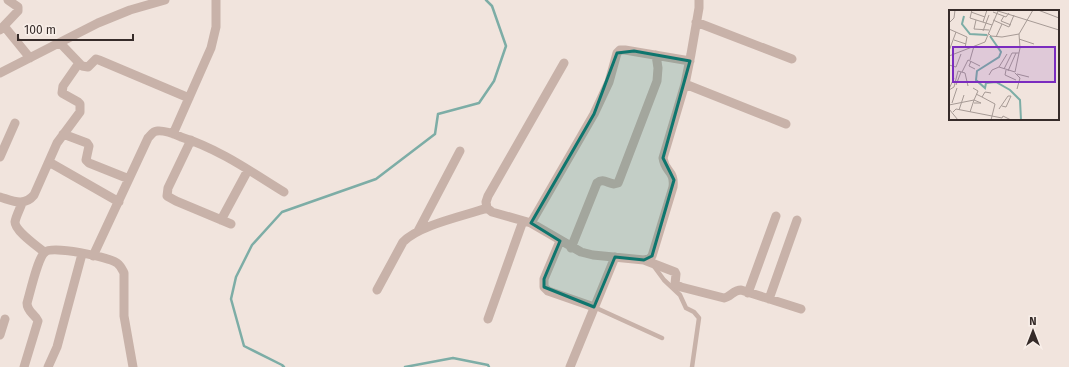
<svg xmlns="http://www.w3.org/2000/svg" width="1069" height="367" font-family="'Fira Sans',sans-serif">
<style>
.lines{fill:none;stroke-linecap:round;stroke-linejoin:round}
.stream{stroke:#7dada6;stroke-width:2.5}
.service{stroke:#c8b2a9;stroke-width:4.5}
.minor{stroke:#c8b2a9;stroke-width:9}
.marked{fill:#0f766e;fill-opacity:0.2;stroke:#0f766e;stroke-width:3;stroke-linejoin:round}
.inset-river{fill:none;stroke:#7dada6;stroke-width:2}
.inset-road{fill:none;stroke:#a69a95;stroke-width:1}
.view{fill:#7b2cbf;fill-opacity:0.15;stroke:#7b2cbf;stroke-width:2}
.inset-edge{fill:none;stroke:#362b29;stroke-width:2}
</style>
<rect width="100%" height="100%" fill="#f1e4dd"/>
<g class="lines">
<path class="stream" d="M 284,367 L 282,365 L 244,346 L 231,299 L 236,277 L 252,245 L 282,212 L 376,179 L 435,134 L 438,114 L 479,103 L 494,81 L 506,46 L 492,6 L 486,0
M 405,367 L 453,358 L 488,365 L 489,367"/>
<path class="service" d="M 653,265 L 664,280 L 680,295 L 686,308 L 694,312 L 699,318 L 692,367
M 594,307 L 662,338"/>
<path class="minor" d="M 696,22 L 792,59
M 4,26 L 30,58
M 0,30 L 18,11 L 18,7 L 8,0
M 60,43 L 82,66 L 88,67 L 96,59 L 99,60 L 189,98
M 564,63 L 488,196 L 486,202 L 487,208 L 492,212 L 531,223 L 581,252 L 593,255 L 644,260 L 649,259 L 652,256 L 673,187 C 675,170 665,173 663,158 L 685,84 L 691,54 L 699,8 L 699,0
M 0,73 L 98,23 L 130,10 L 165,0
M 685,84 L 786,124
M 63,134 L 87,143 L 89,146 L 86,160 L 89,163 L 129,179
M 173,134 L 211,48 L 216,27 L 216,0
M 191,140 L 168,188 L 167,196 L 176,201 L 231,224
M 0,157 L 15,123
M 49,162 L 119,202
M 0,197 C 13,201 24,207 34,195 L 57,143 L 80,112 L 80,104 L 78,102 L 62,93 L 63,86 L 79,63
M 22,203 C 20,209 16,216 15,222 C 15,231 37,246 44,252
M 221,220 L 248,170
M 531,223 L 594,114 L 609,82 L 617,53 L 620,50 L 625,50 L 690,61
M 418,231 L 460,151
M 560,241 L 544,279 L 544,287 L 548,291 L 594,307
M 571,248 L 597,183 C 603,178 607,183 614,184 L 618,183 L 620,178 L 657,81 L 658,68 L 656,55
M 93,256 L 148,138 C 151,135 153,131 157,131 C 165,130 174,134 181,137 C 219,149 250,171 284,192
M 644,260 L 675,272 L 676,274 L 675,284 L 681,287 L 724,298 C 731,297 733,290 741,290 L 801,309
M 377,290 L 403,242 C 419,225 464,216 487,208
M 748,293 L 776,216
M 769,299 L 797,220
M 488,319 L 523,221
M 0,335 L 5,319
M 24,367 L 38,321 C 35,314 27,312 27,303 C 30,293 38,257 45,252 C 53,245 107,257 117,263 C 121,266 122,269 124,273 L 124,316 L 133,367
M 48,367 L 57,347 L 82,254
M 570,367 L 615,257"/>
</g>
<path class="marked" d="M 634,51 L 690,61 L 663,158 L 674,180 L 652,256 L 644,260 L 615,257 L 594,307 L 544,287 L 544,279 L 560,241 L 531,223 L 594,114 L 617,53 Z"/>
<g transform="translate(949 10)">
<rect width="110" height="110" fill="#f1e4dd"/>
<path class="inset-river" d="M 15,6 L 13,14 L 21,24 L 38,25M 41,26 L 52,42 L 50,47 L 28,61 L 27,70 L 36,78 L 37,73 L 47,72 L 61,80 L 71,90 L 72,110"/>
<path class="inset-road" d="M 23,0 L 21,8 L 43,15M 89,0 L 110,8M 22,2 L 36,7M 44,2 L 57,7 L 60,3M 55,6 L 52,11 L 62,15M 27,10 L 25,19 L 40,20M 44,10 L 60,17 L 65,5M 34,12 L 38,0M 0,13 L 5,8 L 6,0M 0,19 L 18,27 L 16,38M 34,21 L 40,5M 39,23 L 42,26 L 53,27 L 70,24 L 84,0M 47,27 L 53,14M 70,29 L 85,34M 5,30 L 17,34M 0,41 L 7,22M 58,44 L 50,57 L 66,62 L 71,38 L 70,24M 0,46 L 36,32 L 49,1 L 110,20M 21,50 L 25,36M 22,51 L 20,56 L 26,59M 0,55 L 7,57 L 12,44M 55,59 L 63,43 L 70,43M 57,60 L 56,65 L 67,70M 59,61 L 67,43M 13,62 L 19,50 L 31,56M 66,63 L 71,68 L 68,79M 68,64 L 80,67M 40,65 L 43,60 L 50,57M 7,75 L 12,62M 0,79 L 5,68M 0,80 L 5,77 L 9,61 L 16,63 L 19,76M 27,84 L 33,87 L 36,82 L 42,83M 3,93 L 8,78M 0,95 L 25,90 L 29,81 L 24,78M 0,99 L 9,110M 50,99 L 59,86 L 62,86 L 57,97 L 53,96M 10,100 L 15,85M 4,102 L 7,99 L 43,106 L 46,94 L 33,87M 21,102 L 25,90 L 32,93 L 25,93M 42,110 L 43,106 L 53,108 L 54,106 L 62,110"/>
<path class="view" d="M 4,37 L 106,37 L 106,72 L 4,72 Z"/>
<rect width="110" height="110" class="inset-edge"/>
</g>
<g transform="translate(1033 331)" stroke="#f9efe9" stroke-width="3" paint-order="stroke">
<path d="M0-3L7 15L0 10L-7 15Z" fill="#362b29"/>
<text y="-6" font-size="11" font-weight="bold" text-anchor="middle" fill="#362b29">N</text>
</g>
<path d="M18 34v6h115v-6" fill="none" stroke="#362b29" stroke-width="2"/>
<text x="24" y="34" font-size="12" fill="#362b29" stroke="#f9efe9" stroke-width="3" paint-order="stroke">100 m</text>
</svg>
